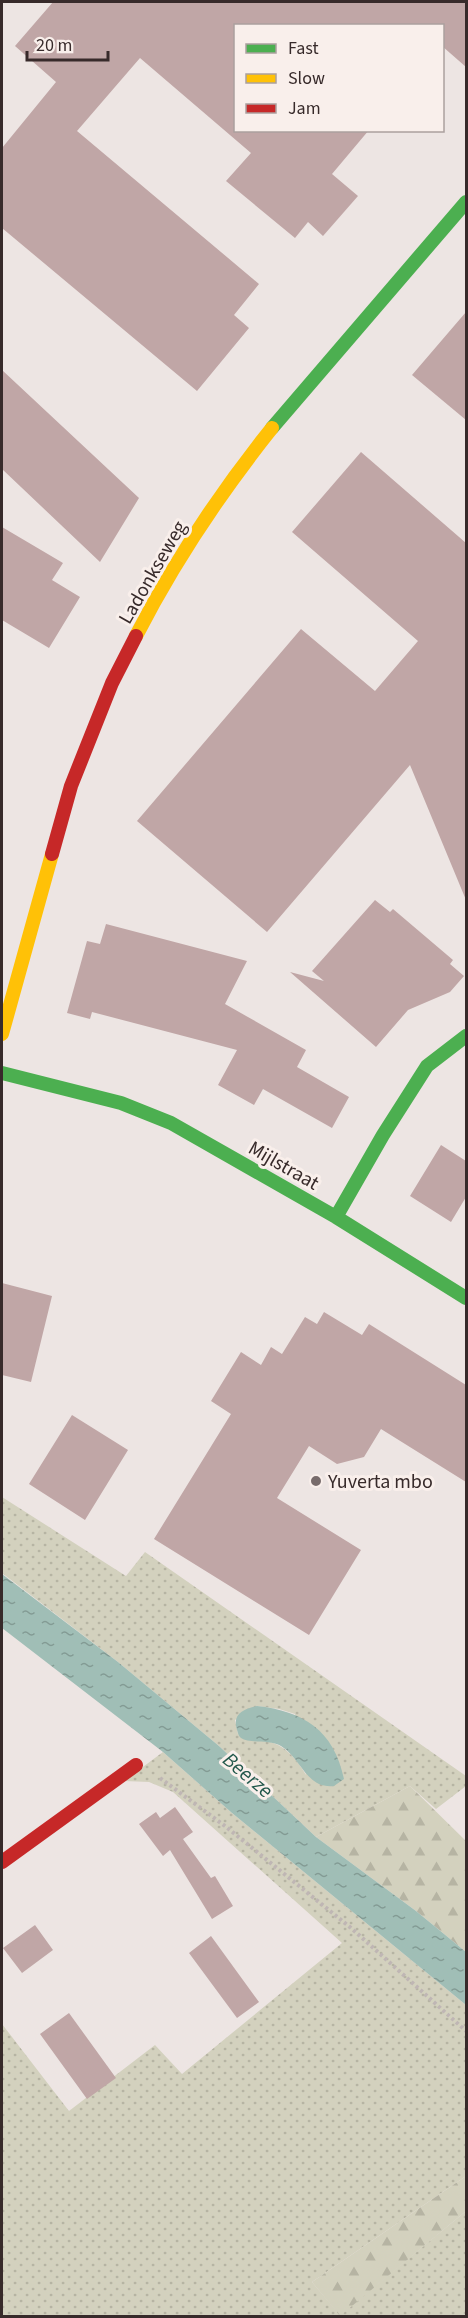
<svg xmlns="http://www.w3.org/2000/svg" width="468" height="2318" font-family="'Source Sans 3',sans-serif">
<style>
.grass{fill:url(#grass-dots);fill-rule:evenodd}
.forest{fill:url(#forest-firs)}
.water{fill:url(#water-ripples)}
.building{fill:#c0a6a6}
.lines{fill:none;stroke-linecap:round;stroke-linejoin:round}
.path{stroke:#bfb6b4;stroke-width:4;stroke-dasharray:3 3;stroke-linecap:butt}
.fast{stroke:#4caf50;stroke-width:14}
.slow{stroke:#ffc107;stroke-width:14}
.jam{stroke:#c62828;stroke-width:14}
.poi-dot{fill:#776b6b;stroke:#f9efeb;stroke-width:2}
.labels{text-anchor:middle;stroke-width:6;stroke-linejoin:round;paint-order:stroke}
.street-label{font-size:20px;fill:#372a2a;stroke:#f9efeb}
.poi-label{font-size:20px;fill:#372a2a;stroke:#f9efeb;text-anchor:start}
.water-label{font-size:21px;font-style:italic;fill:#21574b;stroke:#f9efeb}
</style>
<defs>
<pattern id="grass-dots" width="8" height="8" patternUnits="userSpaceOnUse" patternTransform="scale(1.5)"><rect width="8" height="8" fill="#d3d1be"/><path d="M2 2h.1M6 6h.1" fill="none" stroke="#b6b4a3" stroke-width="1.8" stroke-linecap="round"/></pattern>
<pattern id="forest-firs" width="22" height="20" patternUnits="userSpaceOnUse" patternTransform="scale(1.5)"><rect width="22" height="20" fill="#d3d1be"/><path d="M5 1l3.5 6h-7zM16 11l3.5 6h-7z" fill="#b6b4a3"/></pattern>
<pattern id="water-ripples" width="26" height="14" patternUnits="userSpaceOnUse" patternTransform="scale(1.5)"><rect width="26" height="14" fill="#a0beb6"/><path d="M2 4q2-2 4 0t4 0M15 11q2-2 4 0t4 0" fill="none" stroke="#839b94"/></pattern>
</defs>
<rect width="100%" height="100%" fill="#ede5e3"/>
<path class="grass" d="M 2,1497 L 126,1576 L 145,1552 L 466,1776 L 466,1786 L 436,1809 L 410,1786 L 316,1837 L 219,1746 L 118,1662 L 2,1573 ZM 257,1706 L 279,1709 L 295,1714 L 306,1775 C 297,1759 284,1744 266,1741 C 251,1738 252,1743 238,1734 L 235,1720 Z
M 163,1752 L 232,1813 L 466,2005 L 466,2176 L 312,2282 L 340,2315 L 466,2211 L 466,2316 L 2,2316 L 2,2024 L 69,2111 L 155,2045 L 182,2074 L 342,1943 L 173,1792 L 149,1782 L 124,1781 Z"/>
<path class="forest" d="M 410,1786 L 466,1841 L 466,1952 L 416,1911 L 316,1837 Z
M 466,2176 L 466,2211 L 340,2316 L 312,2282 Z"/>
<path class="water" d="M 2,1574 L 118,1662 L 219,1746 L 316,1837 L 416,1911 L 466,1952 L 466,2005 L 232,1813 L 163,1752 L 2,1628 Z
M 257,1706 C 303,1711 334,1730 344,1779 L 334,1786 C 306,1789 302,1759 281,1746 C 269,1739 249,1744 241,1738 C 238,1735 238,1733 237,1730 C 232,1714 243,1709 257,1706 Z"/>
<path class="building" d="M 53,2 L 466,2 L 466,67 L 442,46 L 442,26 L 236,26 L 236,130 L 369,130 L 332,174 L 358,196 L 323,236 L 308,222 L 295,238 L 226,181 L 251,153 L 140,58 L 77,131 L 259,284 L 234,315 L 249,328 L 197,391 L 2,228 L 2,148 L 56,82 L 15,46 Z
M 466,312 L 466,420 L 412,375 Z
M 2,370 L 139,498 L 100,562 L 2,469 Z
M 361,452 L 466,543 L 466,900 L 410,765 L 267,932 L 137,821 L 301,629 L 375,691 L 418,641 L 292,532 Z
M 2,527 L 63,563 L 52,580 L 80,597 L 49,648 L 2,620 Z
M 375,900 L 390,912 L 393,909 L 453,960 L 450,964 L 464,976 L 450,992 L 408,1010 L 376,1047 L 290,972 L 324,981 L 312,971 Z
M 106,924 L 247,961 L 225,1004 L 306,1050 L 297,1067 L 349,1097 L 332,1128 L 263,1089 L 254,1105 L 218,1085 L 237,1050 L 92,1012 L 90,1019 L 67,1013 L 87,941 L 100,944 Z
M 441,1145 L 466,1161 L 466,1197 L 451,1222 L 410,1196 Z
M 2,1283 L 52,1296 L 31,1382 L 2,1375 Z
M 324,1312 L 362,1335 L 369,1324 L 466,1385 L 466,1482 L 381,1429 L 364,1457 L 337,1464 L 309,1446 L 277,1498 L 361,1550 L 309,1635 L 154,1539 L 231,1414 L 211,1401 L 241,1352 L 261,1365 L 271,1347 L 282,1354 L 305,1317 L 317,1324 Z
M 72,1415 L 128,1450 L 85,1520 L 29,1484 Z
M 175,1807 L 193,1832 L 183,1839 L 211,1878 L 215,1876 L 233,1906 L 212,1919 L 170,1850 L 163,1856 L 139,1824 L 156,1812 L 160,1818 Z
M 35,1925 L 53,1950 L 22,1973 L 3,1948 Z
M 211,1936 L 259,2002 L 237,2018 L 189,1953 Z
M 69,2013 L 116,2078 L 87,2099 L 40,2034 Z"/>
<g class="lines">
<path class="path" d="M 160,1778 L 225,1826 L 351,1928 L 466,2031"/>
<path class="fast" d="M 272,428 L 466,202
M 2,1073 L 121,1103 L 171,1123 L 336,1217 L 466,1298
M 336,1217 L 383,1135 L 427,1066 L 466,1036"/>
<path class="slow" d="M 136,636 C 174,562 220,493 272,428
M 2,1034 L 52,854"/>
<path class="jam" d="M 52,854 L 71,786 L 112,683 L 136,636
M 2,1862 L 136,1765"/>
</g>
<circle class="poi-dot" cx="316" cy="1481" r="6"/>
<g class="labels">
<g class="street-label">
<text transform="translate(152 572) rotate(-60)" y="7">Ladonkseweg</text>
<text transform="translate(284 1165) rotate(30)" y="7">Mijlstraat</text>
</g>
<g class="poi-label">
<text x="328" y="1488">Yuverta mbo</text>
</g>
<g class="water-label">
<text transform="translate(248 1775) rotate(40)" y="7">Beerze</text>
</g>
</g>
<rect width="468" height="2318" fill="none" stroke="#372a2a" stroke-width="6"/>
<rect x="234" y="24" width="210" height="108" fill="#f9efeb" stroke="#aba09e" stroke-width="1.5"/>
<rect x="246" y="44" width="30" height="9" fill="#4caf50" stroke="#aba09e" stroke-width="1.5"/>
<text x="288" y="54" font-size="18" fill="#372a2a">Fast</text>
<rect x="246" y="74" width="30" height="9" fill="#ffc107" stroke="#aba09e" stroke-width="1.5"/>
<text x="288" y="84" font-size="18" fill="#372a2a">Slow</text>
<rect x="246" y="104" width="30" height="9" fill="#c62828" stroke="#aba09e" stroke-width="1.5"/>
<text x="288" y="114" font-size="18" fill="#372a2a">Jam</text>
<path d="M27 51v9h81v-9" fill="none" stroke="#372a2a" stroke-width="3"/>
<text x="36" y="51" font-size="18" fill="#372a2a" stroke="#f9efeb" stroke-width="4.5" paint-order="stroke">20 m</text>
</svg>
